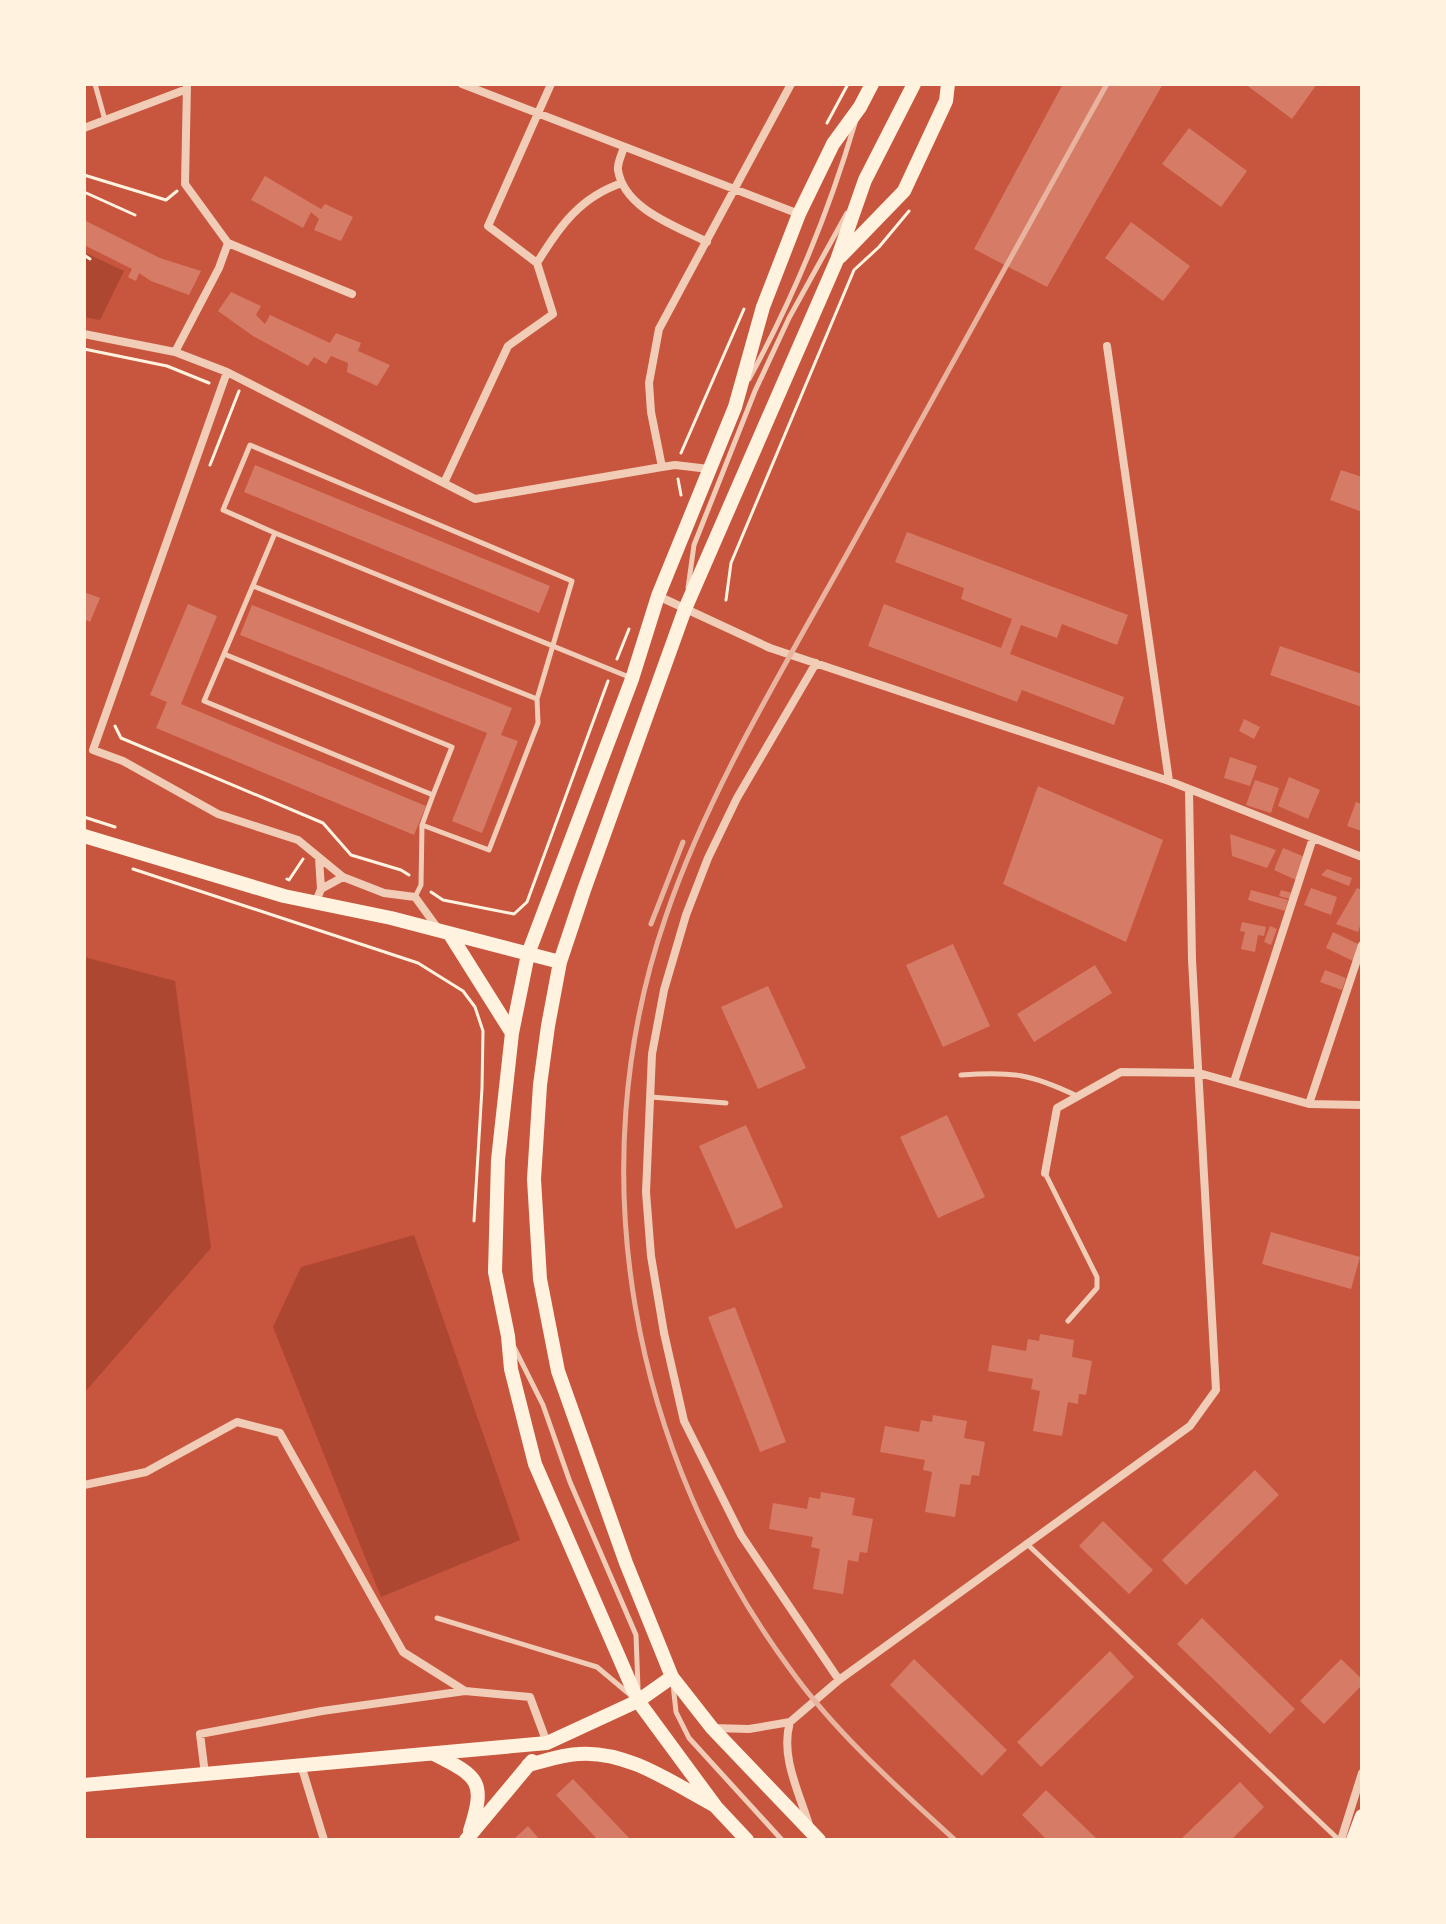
<svg xmlns="http://www.w3.org/2000/svg" width="1446" height="1924" font-family="'Libre Baskerville',serif">
<style>
.green{fill:#ae4732}
.building{fill:#d67c66}
.lines{fill:none;stroke-linecap:round;stroke-linejoin:round}
.path{stroke:#fff3e0;stroke-width:3}
.service{stroke:#f1ccb7;stroke-width:5}
.minor{stroke:#f1ccb7;stroke-width:8}
.secondary{stroke:#fff3e0;stroke-width:14}
.rail{stroke:#e9b49f;stroke-width:5}
</style>
<rect width="100%" height="100%" fill="#c8553d"/>
<path class="green" d="M 86,253 L 124,271 L 100,320 L 84,317 L 84,258 Z
M 84,957 L 175,981 L 211,1248 L 84,1393 Z
M 414,1235 L 520,1540 L 381,1597 L 273,1327 L 301,1267 Z"/>
<path class="building" d="M 1063,84 L 1163,84 L 1047,287 L 974,249 Z
M 1245,84 L 1317,84 L 1292,119 Z
M 1189,128 L 1247,171 L 1221,207 L 1162,164 Z
M 265,176 L 321,209 L 325,204 L 353,217 L 341,241 L 314,230 L 319,219 L 311,212 L 303,228 L 251,200 Z
M 84,220 L 160,258 L 201,271 L 189,295 L 151,281 L 139,273 L 136,281 L 128,277 L 132,269 L 84,245 Z
M 1131,222 L 1190,266 L 1163,301 L 1105,258 Z
M 231,292 L 261,306 L 256,315 L 265,324 L 270,315 L 330,343 L 336,333 L 361,343 L 358,351 L 390,365 L 377,386 L 347,372 L 348,363 L 331,356 L 326,364 L 314,357 L 308,366 L 253,336 L 218,311 Z
M 255,465 L 550,586 L 539,613 L 244,492 Z
M 1341,470 L 1362,477 L 1362,512 L 1330,500 Z
M 907,532 L 1128,615 L 1117,645 L 1062,624 L 1057,638 L 1021,625 L 1010,654 L 1124,697 L 1114,725 L 1022,690 L 1017,702 L 868,646 L 884,604 L 1001,648 L 1012,619 L 961,599 L 964,588 L 895,562 Z
M 84,592 L 100,598 L 90,622 L 84,619 Z
M 188,604 L 217,616 L 181,704 L 426,806 L 414,835 L 156,728 L 167,702 L 150,695 Z
M 252,605 L 512,708 L 501,735 L 518,741 L 482,833 L 452,821 L 487,733 L 240,635 Z
M 1280,646 L 1362,674 L 1362,707 L 1270,675 Z
M 1244,719 L 1260,727 L 1254,739 L 1239,731 Z
M 1230,757 L 1257,766 L 1250,786 L 1224,778 Z
M 1289,777 L 1320,790 L 1308,819 L 1278,806 Z
M 1255,780 L 1279,788 L 1271,813 L 1246,805 Z
M 1038,786 L 1163,840 L 1126,942 L 1003,884 Z
M 1356,802 L 1362,804 L 1362,831 L 1347,826 Z
M 1230,834 L 1276,850 L 1267,868 L 1232,856 Z
M 1283,848 L 1305,857 L 1296,880 L 1274,870 Z
M 1327,869 L 1352,878 L 1349,886 L 1321,875 Z
M 1311,888 L 1337,897 L 1331,915 L 1304,905 Z
M 1357,888 L 1362,890 L 1362,920 L 1358,932 L 1336,924 Z
M 1251,890 L 1288,900 L 1285,911 L 1248,900 Z
M 1281,890 L 1292,893 L 1290,899 L 1279,896 Z
M 1242,922 L 1266,927 L 1264,936 L 1258,935 L 1255,952 L 1241,949 L 1245,932 L 1240,931 Z
M 1270,926 L 1277,929 L 1271,945 L 1264,942 Z
M 1333,932 L 1360,945 L 1353,961 L 1326,948 Z
M 953,944 L 990,1026 L 943,1047 L 906,965 Z
M 1095,965 L 1112,993 L 1034,1042 L 1017,1014 Z
M 1325,970 L 1346,978 L 1342,990 L 1320,982 Z
M 768,986 L 806,1068 L 758,1089 L 721,1007 Z
M 947,1115 L 985,1197 L 938,1218 L 900,1137 Z
M 746,1125 L 783,1207 L 736,1229 L 699,1146 Z
M 1271,1232 L 1360,1257 L 1351,1289 L 1262,1264 Z
M 735,1307 L 786,1442 L 760,1452 L 708,1317 Z
M 1040,1334 L 1074,1340 L 1072,1357 L 1092,1361 L 1086,1395 L 1079,1394 L 1078,1404 L 1068,1402 L 1062,1436 L 1033,1431 L 1040,1391 L 1031,1389 L 1033,1379 L 988,1371 L 992,1345 L 1026,1351 L 1028,1339 L 1039,1341 Z
M 933,1415 L 967,1421 L 964,1438 L 985,1442 L 979,1476 L 972,1475 L 970,1485 L 960,1484 L 955,1517 L 925,1512 L 932,1472 L 923,1470 L 925,1460 L 880,1452 L 885,1426 L 919,1432 L 921,1420 L 932,1422 Z
M 1255,1470 L 1279,1495 L 1186,1585 L 1162,1560 Z
M 821,1492 L 855,1498 L 852,1515 L 873,1519 L 867,1553 L 860,1552 L 858,1562 L 848,1560 L 843,1594 L 813,1589 L 820,1549 L 811,1547 L 813,1537 L 769,1529 L 773,1503 L 807,1509 L 809,1497 L 820,1499 Z
M 1103,1521 L 1153,1570 L 1129,1594 L 1079,1546 Z
M 1202,1618 L 1295,1709 L 1270,1734 L 1177,1644 Z
M 1110,1651 L 1134,1677 L 1041,1767 L 1017,1742 Z
M 914,1659 L 1007,1750 L 982,1776 L 890,1685 Z
M 1341,1659 L 1362,1679 L 1362,1685 L 1324,1724 L 1300,1701 Z
M 573,1779 L 631,1840 L 598,1840 L 556,1795 Z
M 1240,1782 L 1264,1807 L 1231,1840 L 1180,1840 Z
M 1046,1790 L 1098,1840 L 1047,1840 L 1022,1815 Z
M 528,1826 L 540,1840 L 513,1840 Z"/>
<g class="lines">
<path class="path" d="M 827,123 L 848,84
M 84,175 L 166,200 L 177,191
M 84,192 L 135,215
M 84,255 L 90,259
M 84,349 L 167,366 L 209,383
M 681,453 L 744,309
M 210,465 L 239,391
M 678,479 L 681,495
M 726,600 L 731,563 L 854,270 L 879,247 L 909,211
M 617,659 L 629,629
M 115,726 L 121,738 L 323,823 L 351,855 L 401,870 L 409,875
M 84,817 L 115,827
M 133,869 L 418,963 L 463,991 L 475,1007 L 483,1031 L 482,1088 L 474,1221
M 287,879 L 289,880 L 303,859
M 431,892 L 443,900 L 514,914 L 527,902 L 608,681"/>
<path class="service" d="M 95,84 L 105,120
M 749,379 C 793,299 829,211 855,123
M 275,533 L 629,677
M 688,588 L 694,545 L 755,391 L 789,318 L 847,213
M 224,654 L 275,533 L 223,510 L 250,445 L 572,581 L 537,699 L 253,586
M 422,825 L 489,850 L 538,723 L 537,699
M 415,897 L 421,885 L 422,825 L 433,795 L 204,701 L 224,654 L 452,747 L 433,795
M 961,1075 C 1012,1071 1031,1074 1077,1096
M 651,1097 L 726,1103
M 1045,1173 L 1097,1277 L 1097,1288 L 1068,1321
M 514,1347 L 543,1405 L 570,1482 L 636,1635 L 638,1688
M 1026,1543 L 1339,1840
M 437,1618 L 597,1667 L 628,1693
M 673,1684 L 676,1712 L 689,1738 L 782,1840"/>
<path class="minor" d="M 462,84 L 799,214
M 84,128 L 187,89
M 624,147 C 622,154 617,163 618,170 C 624,209 676,226 707,242
M 228,243 L 352,294
M 537,263 C 559,227 580,197 622,183
M 84,334 L 175,352 L 227,372 L 475,499 L 662,467 L 675,465 L 709,469
M 1107,346 L 1169,781
M 175,352 L 219,268 L 228,243 L 185,184 L 187,84
M 227,372 L 93,750 L 123,761 L 218,814 L 298,840 L 343,877 L 384,893 L 415,897 L 439,930
M 662,467 L 651,412 L 649,383 L 659,329 L 791,84
M 444,483 L 508,346 L 553,314 L 537,263 L 488,226 L 551,84
M 658,596 L 770,648 L 1169,781 L 1362,857
M 816,663 L 737,798 L 708,858 L 686,915 L 664,990 L 652,1054 L 646,1192 L 651,1256 L 664,1333 L 684,1421 L 741,1535 L 839,1680
M 319,858 L 321,889
M 315,904 L 321,889 L 343,877
M 1234,1082 L 1313,838
M 1309,1104 L 1362,945
M 1045,1173 L 1057,1108 L 1121,1072 L 1199,1073 L 1309,1104 L 1362,1105
M 84,1485 L 146,1472 L 237,1422 L 280,1433 L 403,1652 L 465,1691
M 790,1722 C 780,1756 799,1792 809,1825
M 712,1728 L 749,1729 L 790,1722 L 839,1680 L 1190,1426 L 1216,1390 L 1192,960 L 1189,790
M 301,1765 L 324,1840
M 205,1774 L 200,1734 L 322,1711 L 465,1691 L 530,1697 L 547,1743
M 1341,1840 L 1362,1773"/>
<path class="secondary" d="M 840,257 L 904,191 L 946,101 L 948,84
M 84,836 L 284,896 L 391,918 L 560,962
M 451,936 L 512,1033
M 434,1754 C 479,1777 486,1781 470,1831
M 528,1765 C 544,1761 561,1755 578,1754 C 626,1750 671,1782 712,1804
M 84,1785 L 547,1743 L 638,1701 L 672,1677
M 466,1840 L 532,1761
M 747,1840 L 716,1807 L 638,1701 L 535,1464 L 511,1369 L 508,1336 L 495,1272 L 498,1160 L 512,1033 L 528,954 L 632,679 L 658,596 L 735,407 L 763,307 L 799,214 L 833,144 L 860,107 L 872,84
M 819,1840 L 712,1728 L 672,1677 L 626,1563 L 558,1371 L 540,1279 L 534,1179 L 540,1085 L 548,1026 L 560,962 L 584,890 L 685,609 L 837,260 L 865,180 L 914,84
M 1353,1840 L 1362,1816"/>
<path class="rail" d="M 651,924 L 683,842
M 955,1840 C 897,1787 836,1733 790,1669 C 631,1454 578,1170 666,916 C 710,786 791,656 857,536 C 941,385 1023,234 1107,84"/>
</g>
<rect width="1446" height="1924" fill="none" stroke="#fff3e0" stroke-width="172"/>
</svg>
